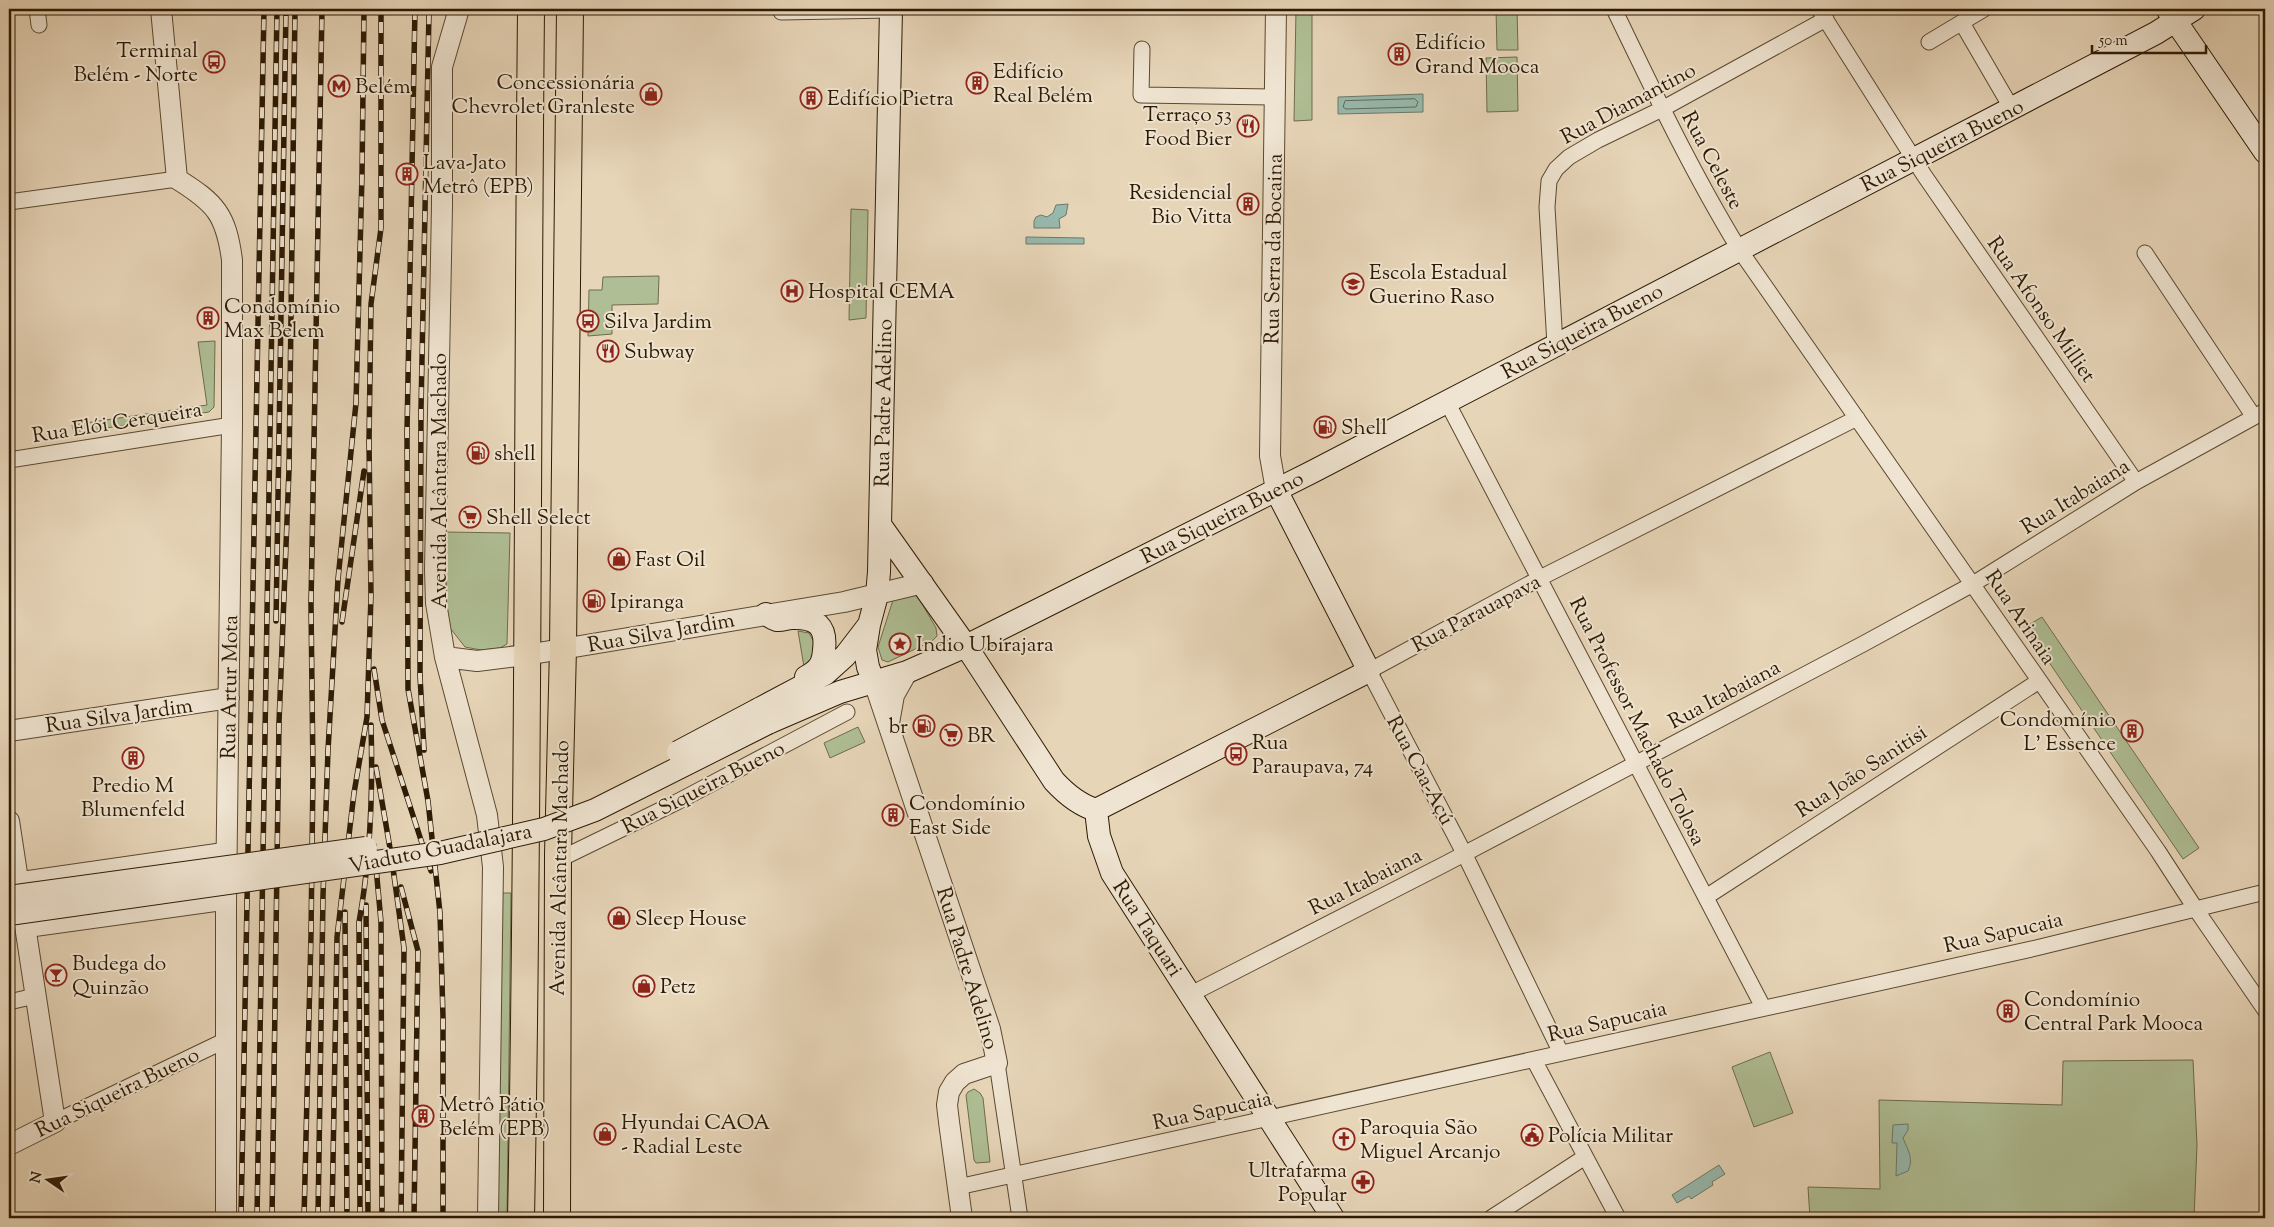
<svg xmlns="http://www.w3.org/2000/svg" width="2274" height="1227" font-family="'Sorts Mill Goudy',serif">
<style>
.green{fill:#afbe94;stroke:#6e6c4c}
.water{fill:#97b9ad;stroke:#6c7969}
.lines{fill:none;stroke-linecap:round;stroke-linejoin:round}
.shore{stroke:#626a58;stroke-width:1}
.minor-casing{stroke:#5b4930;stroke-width:17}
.tertiary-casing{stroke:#5b4930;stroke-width:22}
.secondary-casing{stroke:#2c1a03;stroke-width:24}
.trunk-casing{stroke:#2c1a03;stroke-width:28}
.minor{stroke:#efe4d1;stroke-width:15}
.tertiary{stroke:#efe4d1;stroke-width:20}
.secondary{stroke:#efe4d1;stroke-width:22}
.trunk{stroke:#e7d5b8;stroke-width:26}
.rail-casing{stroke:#2c1a03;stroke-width:5.5}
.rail{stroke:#efe4d1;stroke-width:4;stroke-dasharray:11;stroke-linecap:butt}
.secondary-bridge-casing{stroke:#2c1a03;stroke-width:24;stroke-linecap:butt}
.secondary-bridge{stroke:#efe4d1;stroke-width:22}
.labels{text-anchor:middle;stroke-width:4;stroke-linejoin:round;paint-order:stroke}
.poi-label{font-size:21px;fill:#2c1a03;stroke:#efe4d1;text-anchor:start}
.street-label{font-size:21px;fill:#2c1a03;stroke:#efe4d1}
</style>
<rect width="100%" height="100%" fill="#e7d5b8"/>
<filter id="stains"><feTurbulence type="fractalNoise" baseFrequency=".004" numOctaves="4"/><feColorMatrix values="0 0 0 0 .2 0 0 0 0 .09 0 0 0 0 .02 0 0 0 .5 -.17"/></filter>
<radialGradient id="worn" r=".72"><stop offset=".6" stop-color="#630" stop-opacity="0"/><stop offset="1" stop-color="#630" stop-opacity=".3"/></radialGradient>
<path class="green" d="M 1296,9 L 1312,9 L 1312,120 L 1294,121 Z
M 1496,9 L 1517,9 L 1518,50 L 1497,50 Z
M 1517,57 L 1518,111 L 1487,112 L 1486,58 Z
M 851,209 L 868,210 L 866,318 L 849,320 Z
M 659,276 L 658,304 L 612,305 L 612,334 L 588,336 L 589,290 L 602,290 L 603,277 Z
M 215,341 L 214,407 L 209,412 L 74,433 L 72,425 L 207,405 L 198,342 Z
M 445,532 L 510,533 L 507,644 L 500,648 L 481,650 L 465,647 L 447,624 Z
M 917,595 L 936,628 L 937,636 L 932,641 L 888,662 L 882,660 L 878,647 L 893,600 Z
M 2042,617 L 2199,848 L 2183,859 L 2025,627 Z
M 798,631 L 809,633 L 819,651 L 804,667 Z
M 858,727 L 865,742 L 830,758 L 824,743 Z
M 501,893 L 511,893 L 507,1218 L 497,1218 Z
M 1770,1052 L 1793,1113 L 1754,1127 L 1732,1067 Z
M 2193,1060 L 2197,1145 L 2194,1218 L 1810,1218 L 1808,1187 L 1880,1189 L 1879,1100 L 2062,1105 L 2063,1061 Z
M 974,1089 L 980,1093 L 983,1098 L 990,1162 L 976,1163 L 974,1160 L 966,1095 L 968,1092 Z"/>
<path class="water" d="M 1423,94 L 1423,112 L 1338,114 L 1338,97 Z
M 1068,204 L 1066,215 L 1059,219 L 1060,228 L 1034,228 L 1034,221 L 1036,217 L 1041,215 L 1047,217 L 1053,213 L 1056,205 Z
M 1026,237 L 1084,238 L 1084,244 L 1026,244 Z
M 1908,1124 L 1908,1130 L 1903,1138 C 1908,1151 1914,1158 1908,1171 L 1896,1176 L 1897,1143 L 1892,1143 L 1893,1125 Z
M 1719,1165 L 1725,1174 L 1712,1182 L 1713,1185 L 1691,1199 L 1689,1196 L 1677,1203 L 1672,1195 Z"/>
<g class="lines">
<path class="shore" d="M 1415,99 L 1418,102 L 1416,107 L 1346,109 L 1343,107 L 1345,101 Z"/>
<g class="minor-casing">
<path id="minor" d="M 37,9 L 39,25
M 781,9 L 781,12 L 891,10
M 1614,9 C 1653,90 1692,172 1739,249 L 2158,851 L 2195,908 L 2265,1010
M 1819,9 L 1924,175 L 2136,482
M 1962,23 L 2012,109
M 1929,42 L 1984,9
M 1142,49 L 1141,95 L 1275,97
M 9,202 L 177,179
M 2145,253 L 2254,417
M 1555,345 L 1547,207 L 1549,181 L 1556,169 L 1569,157 L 1598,140 L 1662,109 L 1826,19
M 1447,402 L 1763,1007
M 9,460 L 232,425
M 558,860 L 677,802 L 847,712
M 18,880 L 227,850
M 1706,897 L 2039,681
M 24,930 L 226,902
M 1191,994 L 1445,864 L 1863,644 L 1973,584 L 2136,482 L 2265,411
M 9,1002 L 35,996
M 1561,1053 L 1464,853 L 1369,671 L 1540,578 L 1857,418
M 1534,1060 L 1618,1218
M 997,1063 L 1020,1218
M 55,1122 L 226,1040
M 958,1187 L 2036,948 L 2265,892
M 1491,1218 L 1585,1157"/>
</g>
<g class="tertiary-casing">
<path id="tertiary" d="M 161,9 L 177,179 C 216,203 226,215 232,260 L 232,425 L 226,902 L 226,1218
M 459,9 L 442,67 L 442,206 L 435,570 L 436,603 L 445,657 L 487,815 L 493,867 L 488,1218
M 1276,490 L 1270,456 L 1276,9
M 445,657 L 477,661 L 526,655 L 844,602 L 923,583
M 874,682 L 990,1029 L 997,1063 L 964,1074 L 955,1082 L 949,1092 L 947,1105 L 949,1122 L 962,1218
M 889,723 L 894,695 L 907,672
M 9,731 L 229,698
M 9,821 L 55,1122 L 9,1145"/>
</g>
<g class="secondary-casing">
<path id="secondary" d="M 2168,10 L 2265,152
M 881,526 L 966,646 L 1054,781 C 1066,794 1079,805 1096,810
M 766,614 C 769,616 773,619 777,620 C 781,621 787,618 792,618 C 816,617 827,626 824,650 C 823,664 819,670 806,677
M 874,682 L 868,667 L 865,650 L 869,625 L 877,595 L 879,572 L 891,9
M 759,709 L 825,674 L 845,656 L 868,626
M 768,723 L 840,692 L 907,672 L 966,646 L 1046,606 L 1312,472 L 2018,105 L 2156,33 L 2194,9
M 1096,810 L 1369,671 L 1276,490
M 1096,810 L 1099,836 L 1112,873 L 1333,1218"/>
</g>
<g class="trunk-casing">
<path id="trunk" d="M 521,1218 C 529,815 527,412 531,9
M 557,1218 L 558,854 L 563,648 L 570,9"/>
</g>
<use href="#minor" class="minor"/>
<use href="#tertiary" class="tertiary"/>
<use href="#secondary" class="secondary"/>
<use href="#trunk" class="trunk"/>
<g class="rail-casing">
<path id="rail" d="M 415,9 L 407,432 L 408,689 L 428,801 L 440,913 L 443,1017 L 443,1218
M 276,621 L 286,9
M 342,622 L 364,471
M 374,669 L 382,720 L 431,871
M 424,750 L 420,676 L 421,409 L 429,12
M 376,767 L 391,854 L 404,948 L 401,1218
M 374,845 L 381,922 L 382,1218
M 401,887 L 418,951 L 414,1218
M 366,905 L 368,1218
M 345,912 L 347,1218
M 241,1218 L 264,9
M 257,1218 L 277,9
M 272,1218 L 279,723 L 289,470 L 295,9
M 304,1218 L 311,935 L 313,772 L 311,604 L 322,9
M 318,1218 L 323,896 L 328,750 L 338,579 L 356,403 L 362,175 L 364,9
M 332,1218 L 337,937 L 354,793 L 367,717 L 371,596 L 369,442 L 371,304 L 381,228 L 381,9
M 360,1218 L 359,922 C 371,857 373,791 371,725"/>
</g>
<use href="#rail" class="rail"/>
<g class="secondary-bridge-casing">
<path id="secondary-bridge" d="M 678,752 L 759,709
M 9,897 L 366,848
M 9,914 L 440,853 L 544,829 L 595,810 L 768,723"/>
</g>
<use href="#secondary-bridge" class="secondary-bridge"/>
</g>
<defs>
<g id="building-ring" transform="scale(1.125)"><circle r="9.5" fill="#efe4d1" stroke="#8f2418" stroke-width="1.5"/><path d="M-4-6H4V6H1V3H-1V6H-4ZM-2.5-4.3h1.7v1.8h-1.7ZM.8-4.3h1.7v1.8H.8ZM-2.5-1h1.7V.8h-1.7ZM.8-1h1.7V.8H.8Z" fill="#8f2418"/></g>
<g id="bus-ring" transform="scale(1.125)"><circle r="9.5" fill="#efe4d1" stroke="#8f2418" stroke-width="1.5"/><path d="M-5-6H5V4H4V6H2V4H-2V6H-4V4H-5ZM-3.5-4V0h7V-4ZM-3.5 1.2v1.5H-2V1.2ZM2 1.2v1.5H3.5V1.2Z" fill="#8f2418"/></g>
<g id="metro-ring" transform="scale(1.125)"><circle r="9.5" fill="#efe4d1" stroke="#8f2418" stroke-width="1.5"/><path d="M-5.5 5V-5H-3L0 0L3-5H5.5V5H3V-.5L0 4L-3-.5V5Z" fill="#8f2418"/></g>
<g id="shop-ring" transform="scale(1.125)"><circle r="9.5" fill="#efe4d1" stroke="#8f2418" stroke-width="1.5"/><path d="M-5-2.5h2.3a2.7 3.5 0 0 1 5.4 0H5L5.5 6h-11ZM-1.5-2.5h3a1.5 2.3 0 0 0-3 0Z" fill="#8f2418"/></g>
<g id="restaurant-ring" transform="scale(1.125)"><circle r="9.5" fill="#efe4d1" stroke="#8f2418" stroke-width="1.5"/><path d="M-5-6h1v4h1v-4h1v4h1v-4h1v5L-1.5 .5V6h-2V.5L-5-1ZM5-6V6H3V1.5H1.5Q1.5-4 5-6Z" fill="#8f2418"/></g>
<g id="school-ring" transform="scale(1.125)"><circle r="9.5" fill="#efe4d1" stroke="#8f2418" stroke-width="1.5"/><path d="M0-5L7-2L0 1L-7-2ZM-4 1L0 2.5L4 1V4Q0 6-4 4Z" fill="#8f2418"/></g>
<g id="hospital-ring" transform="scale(1.125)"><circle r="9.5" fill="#efe4d1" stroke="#8f2418" stroke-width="1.5"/><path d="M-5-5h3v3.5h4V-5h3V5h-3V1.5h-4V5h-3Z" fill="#8f2418"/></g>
<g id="fuel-ring" transform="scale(1.125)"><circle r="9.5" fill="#efe4d1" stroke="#8f2418" stroke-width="1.5"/><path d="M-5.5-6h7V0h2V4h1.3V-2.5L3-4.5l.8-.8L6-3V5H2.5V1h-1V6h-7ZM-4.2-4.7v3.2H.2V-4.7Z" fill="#8f2418"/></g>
<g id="supermarket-ring" transform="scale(1.125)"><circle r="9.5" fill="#efe4d1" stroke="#8f2418" stroke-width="1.5"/><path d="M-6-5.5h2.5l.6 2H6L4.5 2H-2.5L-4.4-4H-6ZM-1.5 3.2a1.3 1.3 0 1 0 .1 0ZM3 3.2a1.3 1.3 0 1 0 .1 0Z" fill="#8f2418"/></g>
<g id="sight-ring" transform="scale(1.125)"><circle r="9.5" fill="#efe4d1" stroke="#8f2418" stroke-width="1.5"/><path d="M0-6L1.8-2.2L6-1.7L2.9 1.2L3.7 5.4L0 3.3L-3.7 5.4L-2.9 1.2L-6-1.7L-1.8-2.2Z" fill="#8f2418"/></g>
<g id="bar-ring" transform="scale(1.125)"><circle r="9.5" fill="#efe4d1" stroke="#8f2418" stroke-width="1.5"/><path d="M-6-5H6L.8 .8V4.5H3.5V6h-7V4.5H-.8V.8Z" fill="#8f2418"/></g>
<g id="civic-ring" transform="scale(1.125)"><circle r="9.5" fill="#efe4d1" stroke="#8f2418" stroke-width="1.5"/><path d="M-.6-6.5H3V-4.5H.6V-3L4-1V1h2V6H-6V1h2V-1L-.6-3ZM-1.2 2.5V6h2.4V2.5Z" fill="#8f2418"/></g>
<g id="church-ring" transform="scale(1.125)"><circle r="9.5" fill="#efe4d1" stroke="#8f2418" stroke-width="1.5"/><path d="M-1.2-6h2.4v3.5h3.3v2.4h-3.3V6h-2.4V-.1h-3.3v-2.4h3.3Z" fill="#8f2418"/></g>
<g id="pharmacy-ring" transform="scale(1.125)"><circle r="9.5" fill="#efe4d1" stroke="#8f2418" stroke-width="1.5"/><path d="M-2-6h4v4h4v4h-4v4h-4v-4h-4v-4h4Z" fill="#8f2418"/></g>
</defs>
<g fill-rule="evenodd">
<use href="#building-ring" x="1399" y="54"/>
<use href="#bus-ring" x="214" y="62"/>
<use href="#building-ring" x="977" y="83"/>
<use href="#metro-ring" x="339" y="86"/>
<use href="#shop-ring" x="651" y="94"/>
<use href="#building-ring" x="811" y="98"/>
<use href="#restaurant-ring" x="1248" y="126"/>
<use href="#building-ring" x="407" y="174"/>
<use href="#building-ring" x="1248" y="204"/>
<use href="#school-ring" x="1353" y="284"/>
<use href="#hospital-ring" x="792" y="291"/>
<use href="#building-ring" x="208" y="318"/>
<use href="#bus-ring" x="588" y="321"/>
<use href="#restaurant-ring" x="608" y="351"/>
<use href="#fuel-ring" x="1325" y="427"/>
<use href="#fuel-ring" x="478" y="453"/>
<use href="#supermarket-ring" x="470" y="517"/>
<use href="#shop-ring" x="619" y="559"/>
<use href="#fuel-ring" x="594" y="601"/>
<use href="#sight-ring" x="900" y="644"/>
<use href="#fuel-ring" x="924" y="726"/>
<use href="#building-ring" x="2132" y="731"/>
<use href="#supermarket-ring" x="951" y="735"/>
<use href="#bus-ring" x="1236" y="754"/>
<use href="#building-ring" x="133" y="758"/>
<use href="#building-ring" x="893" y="815"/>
<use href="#shop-ring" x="619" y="918"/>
<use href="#bar-ring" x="56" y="975"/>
<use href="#shop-ring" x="644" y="986"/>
<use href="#building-ring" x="2008" y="1011"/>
<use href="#building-ring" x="423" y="1116"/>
<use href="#shop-ring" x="605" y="1134"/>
<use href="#civic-ring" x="1532" y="1135"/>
<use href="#church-ring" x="1344" y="1139"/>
<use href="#pharmacy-ring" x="1363" y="1182"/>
</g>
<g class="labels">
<g class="poi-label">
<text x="1415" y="49">Edifício<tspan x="1415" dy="24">Grand Mooca</tspan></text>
<text x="198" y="57" text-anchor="end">Terminal<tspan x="198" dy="24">Belém - Norte</tspan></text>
<text x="993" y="78">Edifício<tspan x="993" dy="24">Real Belém</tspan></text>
<text x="635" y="89" text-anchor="end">Concessionária<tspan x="635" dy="24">Chevrolet Granleste</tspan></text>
<text x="355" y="93">Belém</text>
<text x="827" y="105">Edifício Pietra</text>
<text x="1232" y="121" text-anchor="end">Terraço 53<tspan x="1232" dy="24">Food Bier</tspan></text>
<text x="423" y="169">Lava-Jato<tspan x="423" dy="24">Metrô (EPB)</tspan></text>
<text x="1232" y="199" text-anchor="end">Residencial<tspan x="1232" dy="24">Bio Vitta</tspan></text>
<text x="1369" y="279">Escola Estadual<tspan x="1369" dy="24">Guerino Raso</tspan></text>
<text x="808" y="298">Hospital CEMA</text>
<text x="224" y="313">Condomínio<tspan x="224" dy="24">Max Belem</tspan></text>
<text x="604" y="328">Silva Jardim</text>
<text x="624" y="358">Subway</text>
<text x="1341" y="434">Shell</text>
<text x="494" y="460">shell</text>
<text x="486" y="524">Shell Select</text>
<text x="635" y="566">Fast Oil</text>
<text x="610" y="608">Ipiranga</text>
<text x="916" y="651">Indio Ubirajara</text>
<text x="2116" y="726" text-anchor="end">Condomínio<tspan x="2116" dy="24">L' Essence</tspan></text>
<text x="908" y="733" text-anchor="end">br</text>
<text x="967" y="742">BR</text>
<text x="1252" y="749">Rua<tspan x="1252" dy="24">Paraupava, 74</tspan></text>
<text x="133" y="792" text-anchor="middle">Predio M<tspan x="133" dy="24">Blumenfeld</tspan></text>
<text x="909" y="810">Condomínio<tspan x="909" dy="24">East Side</tspan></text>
<text x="635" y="925">Sleep House</text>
<text x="72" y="970">Budega do<tspan x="72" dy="24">Quinzão</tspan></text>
<text x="660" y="993">Petz</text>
<text x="2024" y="1006">Condomínio<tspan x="2024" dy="24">Central Park Mooca</tspan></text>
<text x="439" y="1111">Metrô Pátio<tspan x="439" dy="24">Belém (EPB)</tspan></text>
<text x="621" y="1129">Hyundai CAOA<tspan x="621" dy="24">- Radial Leste</tspan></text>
<text x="1360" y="1134">Paroquia São<tspan x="1360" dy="24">Miguel Arcanjo</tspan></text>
<text x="1548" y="1142">Polícia Militar</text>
<text x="1347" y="1177" text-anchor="end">Ultrafarma<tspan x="1347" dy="24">Popular</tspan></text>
</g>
<g class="street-label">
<text transform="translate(1628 103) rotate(-28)" y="7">Rua Diamantino</text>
<text transform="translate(1942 145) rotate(-27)" y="7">Rua Siqueira Bueno</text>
<text transform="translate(1713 160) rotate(62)" y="7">Rua Celeste</text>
<text transform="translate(1273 249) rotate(-89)" y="7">Rua Serra da Bocaina</text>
<text transform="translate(2042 309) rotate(55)" y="7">Rua Afonso Milliet</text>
<text transform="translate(1582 331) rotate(-28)" y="7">Rua Siqueira Bueno</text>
<text transform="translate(883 403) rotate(-89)" y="7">Rua Padre Adelino</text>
<text transform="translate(117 422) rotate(-9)" y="7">Rua Elói Cerqueira</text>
<text transform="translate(439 481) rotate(-90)" y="7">Avenida Alcântara Machado</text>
<text transform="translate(2075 496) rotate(-32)" y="7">Rua Itabaiana</text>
<text transform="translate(1222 517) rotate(-27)" y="7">Rua Siqueira Bueno</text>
<text transform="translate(1476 613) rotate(-28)" y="7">Rua Parauapava</text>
<text transform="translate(2021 617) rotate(56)" y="7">Rua Arinaia</text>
<text transform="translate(661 632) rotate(-10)" y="7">Rua Silva Jardim</text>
<text transform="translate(229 687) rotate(-89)" y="7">Rua Artur Mota</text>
<text transform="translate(1724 694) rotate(-28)" y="7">Rua Itabaiana</text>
<text transform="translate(119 715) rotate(-8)" y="7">Rua Silva Jardim</text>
<text transform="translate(1638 721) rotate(63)" y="7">Rua Professor Machado Tolosa</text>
<text transform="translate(1421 770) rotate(62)" y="7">Rua Caa-Açú</text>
<text transform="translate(1861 771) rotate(-33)" y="7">Rua João Sanitisi</text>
<text transform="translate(703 787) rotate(-27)" y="7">Rua Siqueira Bueno</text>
<text transform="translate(440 848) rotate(-11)" y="7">Viaduto Guadalajara</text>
<text transform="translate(559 868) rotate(-89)" y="7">Avenida Alcântara Machado</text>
<text transform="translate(1365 881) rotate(-27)" y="7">Rua Itabaiana</text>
<text transform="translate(1148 928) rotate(57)" y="7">Rua Taquari</text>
<text transform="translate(2003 932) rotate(-13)" y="7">Rua Sapucaia</text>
<text transform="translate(968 968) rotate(73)" y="7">Rua Padre Adelino</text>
<text transform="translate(1607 1021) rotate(-13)" y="7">Rua Sapucaia</text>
<text transform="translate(117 1092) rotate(-26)" y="7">Rua Siqueira Bueno</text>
<text transform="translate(1212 1110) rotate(-12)" y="7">Rua Sapucaia</text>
</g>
</g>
<rect width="2274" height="1227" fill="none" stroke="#e7d5b8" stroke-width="30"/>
<rect x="10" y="10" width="2254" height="1207" fill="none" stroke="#2c1a03" stroke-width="2.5"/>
<rect x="15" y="15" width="2244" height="1197" fill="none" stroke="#2c1a03"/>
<g transform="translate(48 1180) rotate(283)" stroke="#efe4d1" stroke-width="4" paint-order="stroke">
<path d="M0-4L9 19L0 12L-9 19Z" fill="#2c1a03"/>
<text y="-8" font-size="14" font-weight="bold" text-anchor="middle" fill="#2c1a03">N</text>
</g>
<path d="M2092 45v8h114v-8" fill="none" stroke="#2c1a03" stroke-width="2.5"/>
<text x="2099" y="45" font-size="15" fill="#2c1a03" stroke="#efe4d1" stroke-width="4" paint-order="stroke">50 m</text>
<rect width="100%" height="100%" filter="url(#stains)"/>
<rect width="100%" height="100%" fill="url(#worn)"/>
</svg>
